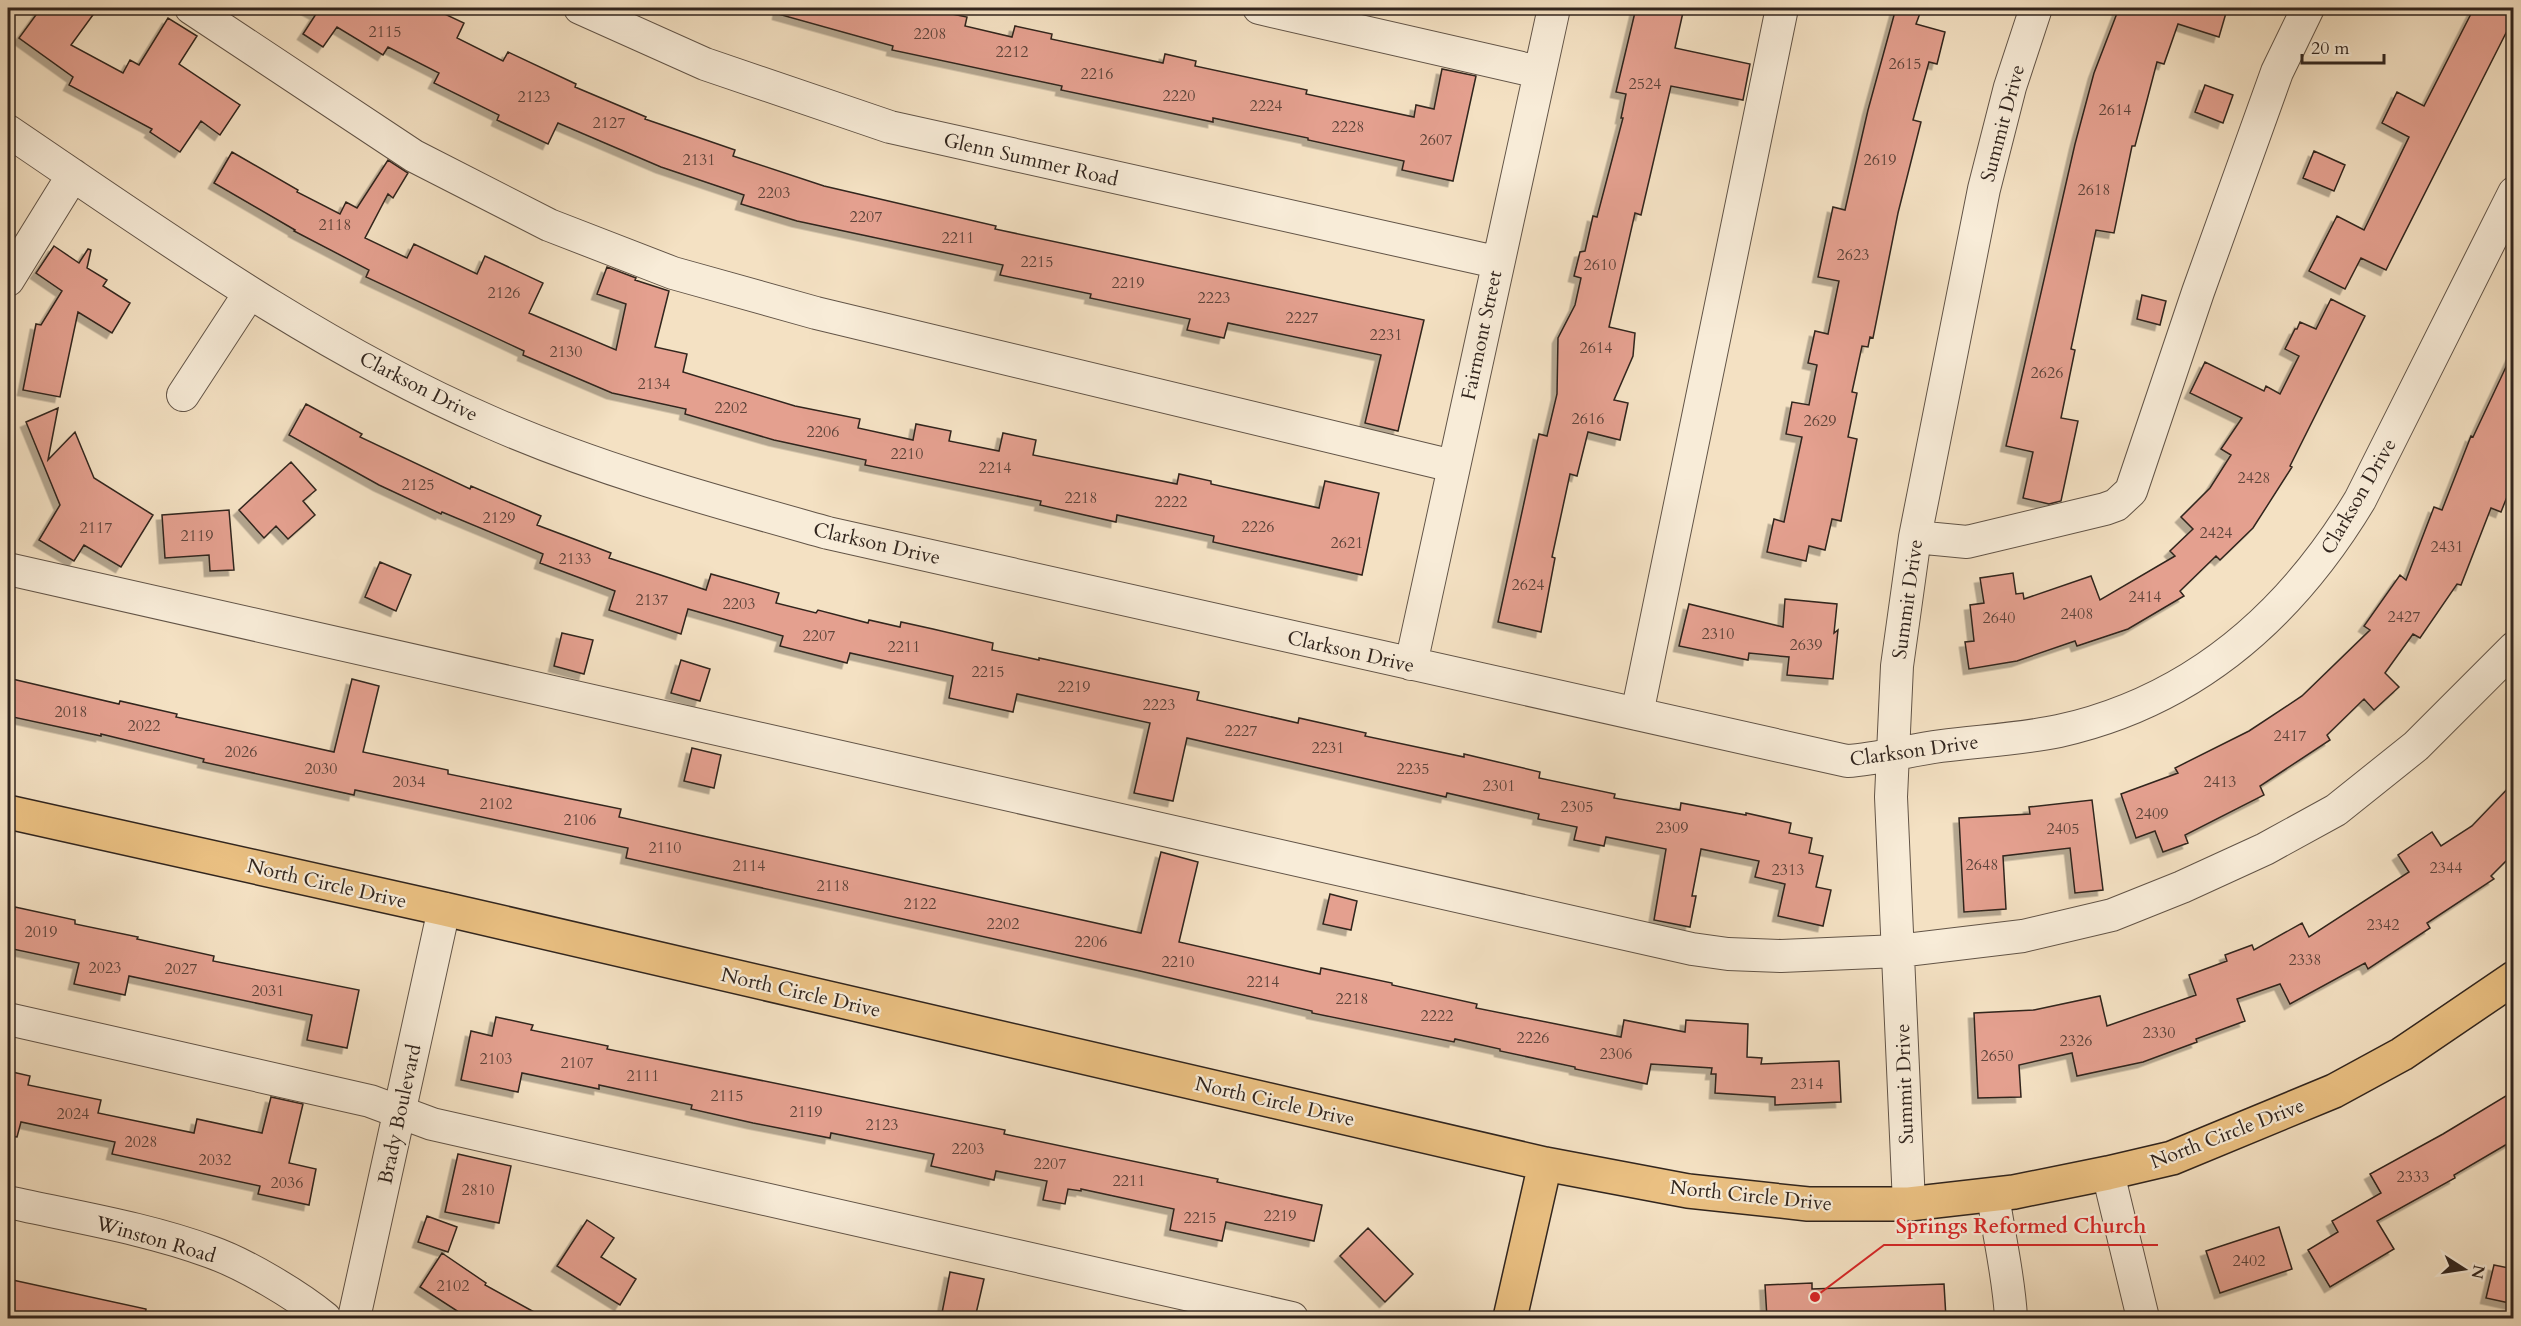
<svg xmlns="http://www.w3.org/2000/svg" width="2521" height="1326" font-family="Cardo,serif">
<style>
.building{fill:#e4a08f;stroke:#31251e;stroke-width:1.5;filter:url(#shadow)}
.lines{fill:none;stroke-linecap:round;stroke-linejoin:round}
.minor-casing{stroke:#625447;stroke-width:34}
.major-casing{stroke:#31251e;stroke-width:36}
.minor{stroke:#f8ecd8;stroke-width:32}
.major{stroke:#eac082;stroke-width:33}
.labels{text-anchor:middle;stroke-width:4.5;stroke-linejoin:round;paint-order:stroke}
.number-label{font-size:16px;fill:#5e443a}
.street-label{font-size:20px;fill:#31251e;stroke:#f8ecd8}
.leader{fill:none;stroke:#d62828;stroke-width:2}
.callout-dot{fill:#d62828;stroke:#f8ecd8;stroke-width:2}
.callout-label{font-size:21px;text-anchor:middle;font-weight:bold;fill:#d62828;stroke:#f8ecd8;stroke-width:4.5;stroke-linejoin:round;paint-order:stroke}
</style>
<defs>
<filter id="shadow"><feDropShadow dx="-5.5" dy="5.5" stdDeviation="0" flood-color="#0004"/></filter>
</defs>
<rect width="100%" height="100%" fill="#f4e1c3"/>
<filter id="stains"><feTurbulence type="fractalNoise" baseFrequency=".00333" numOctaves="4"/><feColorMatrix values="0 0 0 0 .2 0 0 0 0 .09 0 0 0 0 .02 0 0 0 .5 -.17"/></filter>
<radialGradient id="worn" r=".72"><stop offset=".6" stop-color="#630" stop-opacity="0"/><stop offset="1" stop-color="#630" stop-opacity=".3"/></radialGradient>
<path class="building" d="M 41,8 L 98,8 L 71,45 L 123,73 L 130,60 L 139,65 L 168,18 L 197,36 L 179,64 L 240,105 L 220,135 L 201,121 L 180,152 L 150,132 L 152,129 L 69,85 L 73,77 L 19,38 Z
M 305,8 L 432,8 L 464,23 L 457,38 L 503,61 L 508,52 L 576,84 L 575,87 L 646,117 L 645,119 L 735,150 L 733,156 L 824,186 L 996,226 L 995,229 L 1424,320 L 1398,431 L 1365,423 L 1381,355 L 1228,323 L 1224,338 L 1187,330 L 1190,319 L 1090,298 L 1091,294 L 1000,275 L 1003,265 L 797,221 L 741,204 L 744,195 L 661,167 L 558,123 L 548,144 L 497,120 L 499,115 L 434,83 L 439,73 L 388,47 L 383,55 L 337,27 L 323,47 L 303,34 L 316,14 Z
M 779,8 L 922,8 L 967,17 L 965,26 L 1012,37 L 1015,26 L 1052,34 L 1051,39 L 1163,63 L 1165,54 L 1196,61 L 1195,66 L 1307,90 L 1306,94 L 1414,117 L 1416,105 L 1434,109 L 1442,69 L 1476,76 L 1453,181 L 1402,170 L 1404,161 L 1308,140 L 1308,138 L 1213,118 L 1213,122 L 1123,103 L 1061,90 L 1062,86 L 892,50 L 893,46 L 778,14 Z
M 1636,8 L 1684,8 L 1675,48 L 1750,64 L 1743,100 L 1671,86 L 1641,215 L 1635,213 L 1609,327 L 1635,333 L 1633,356 L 1614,400 L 1628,403 L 1620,440 L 1588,432 L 1577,476 L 1570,474 L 1552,557 L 1555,558 L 1541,632 L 1498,622 L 1539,434 L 1547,436 L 1557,394 L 1558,338 L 1575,305 L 1581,278 L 1574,276 L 1580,252 L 1585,251 L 1593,216 L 1597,217 L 1623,118 L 1621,118 L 1626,94 L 1616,92 Z
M 1896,8 L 1922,8 L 1916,24 L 1945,32 L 1937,64 L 1929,62 L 1913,120 L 1921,122 L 1898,213 L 1873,338 L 1870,337 L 1868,347 L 1862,346 L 1852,392 L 1857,393 L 1848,437 L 1857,439 L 1841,521 L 1832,519 L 1825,550 L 1809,546 L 1806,561 L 1767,552 L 1774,519 L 1784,522 L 1802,437 L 1786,434 L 1792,402 L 1809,405 L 1817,365 L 1808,363 L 1815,331 L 1828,334 L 1839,281 L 1818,277 L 1833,207 L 1845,210 L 1868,110 Z
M 2119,8 L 2208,8 L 2226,13 L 2219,37 L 2178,24 L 2164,64 L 2157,62 L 2135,146 L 2132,146 L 2114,233 L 2096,230 L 2071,349 L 2075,350 L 2061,418 L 2078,421 L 2061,501 L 2049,504 L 2023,498 L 2033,452 L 2006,446 L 2075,144 L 2094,73 Z
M 2474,8 L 2513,8 L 2507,24 L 2510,25 L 2386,270 L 2361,258 L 2345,289 L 2309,271 L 2337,216 L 2364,230 L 2409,137 L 2382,123 L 2397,92 L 2424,106 Z
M 2205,85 L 2233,95 L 2223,123 L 2195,112 Z
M 2314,151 L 2345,165 L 2334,191 L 2303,178 Z
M 232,152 L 298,190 L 297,192 L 340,214 L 346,202 L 357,208 L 388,160 L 408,173 L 393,198 L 388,194 L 365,238 L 407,258 L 414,244 L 477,274 L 485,256 L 543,283 L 529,313 L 616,350 L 626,304 L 597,294 L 607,267 L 636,278 L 635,280 L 669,291 L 655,347 L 687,354 L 683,372 L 795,406 L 860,419 L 858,428 L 913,440 L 916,424 L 951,431 L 949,441 L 999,451 L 1003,433 L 1036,440 L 1033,455 L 1177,484 L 1179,474 L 1211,481 L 1211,484 L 1319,508 L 1325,481 L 1379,493 L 1362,575 L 1213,542 L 1214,536 L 1117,515 L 1116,522 L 1040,505 L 1041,501 L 865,465 L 866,460 L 774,440 L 685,414 L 686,409 L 612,393 L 523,355 L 524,351 L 366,277 L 369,270 L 294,231 L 295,230 L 214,183 Z
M 54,246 L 79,263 L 88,249 L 91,250 L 87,268 L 107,280 L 103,286 L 130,303 L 112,333 L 78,312 L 60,397 L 23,390 L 36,324 L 41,325 L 62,291 L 36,273 Z
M 2142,295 L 2166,301 L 2160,325 L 2137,319 Z
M 2331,299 L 2365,316 L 2290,466 L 2292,467 L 2253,528 L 2220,560 L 2216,556 L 2180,591 L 2184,596 L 2128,629 L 2077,646 L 2075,641 L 2017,661 L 1969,669 L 1965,642 L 1974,641 L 1970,605 L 1984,603 L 1980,578 L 2013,573 L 2016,594 L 2023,593 L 2024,599 L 2091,576 L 2100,600 L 2175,556 L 2170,551 L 2193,529 L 2181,517 L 2210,488 L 2231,455 L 2221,449 L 2242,418 L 2190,393 L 2205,362 L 2264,391 L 2266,386 L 2280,394 L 2299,356 L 2285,349 L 2295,329 L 2297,329 L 2300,322 L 2316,329 Z
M 2514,350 L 2514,479 L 2501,512 L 2491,508 L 2461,585 L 2457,584 L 2420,638 L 2413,634 L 2385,673 L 2399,687 L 2374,710 L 2364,699 L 2327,735 L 2330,740 L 2260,786 L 2264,795 L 2185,835 L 2188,843 L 2163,852 L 2155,831 L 2136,838 L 2121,794 L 2178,773 L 2175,768 L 2249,731 L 2302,696 L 2370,630 L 2364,626 L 2400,575 L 2406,580 L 2434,507 L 2442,510 L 2471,436 L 2473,437 Z
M 306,404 L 362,434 L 360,437 L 470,489 L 471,486 L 541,516 L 537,525 L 611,553 L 609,558 L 706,590 L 711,574 L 779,593 L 776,603 L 816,613 L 818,610 L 868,623 L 869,620 L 900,627 L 901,622 L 933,629 L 993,643 L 992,650 L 1039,660 L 1039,658 L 1199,692 L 1197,700 L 1298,723 L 1299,718 L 1366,733 L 1365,736 L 1464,757 L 1464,754 L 1540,772 L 1539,778 L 1615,794 L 1614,798 L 1680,810 L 1681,803 L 1746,815 L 1746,813 L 1791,823 L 1789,833 L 1812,838 L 1809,853 L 1823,856 L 1816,887 L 1831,890 L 1823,926 L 1778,916 L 1785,884 L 1755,877 L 1759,861 L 1701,849 L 1692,896 L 1696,896 L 1690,927 L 1654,920 L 1666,849 L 1606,837 L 1604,846 L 1574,840 L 1577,827 L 1538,819 L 1539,814 L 1447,793 L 1446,797 L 1187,738 L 1173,801 L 1134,793 L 1150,723 L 1017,694 L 1013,712 L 949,698 L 953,676 L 850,653 L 847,663 L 780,646 L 783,636 L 688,609 L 681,634 L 609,610 L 615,591 L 540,563 L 543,554 L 442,512 L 441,514 L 379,485 L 289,435 Z
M 58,408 L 48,460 L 75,432 L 94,478 L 153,515 L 121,567 L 84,545 L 74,561 L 39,540 L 60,505 L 26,422 Z
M 291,462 L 316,490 L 303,501 L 315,515 L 288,539 L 276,526 L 264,538 L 239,510 Z
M 229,510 L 234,570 L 210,571 L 209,555 L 165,558 L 162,515 Z
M 380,562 L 411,575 L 396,611 L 365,597 Z
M 1785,599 L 1837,604 L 1834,633 L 1838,630 L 1833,679 L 1787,675 L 1789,657 L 1749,653 L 1748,660 L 1679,646 L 1689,604 L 1783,627 Z
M 562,633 L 593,640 L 584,674 L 554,666 Z
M 681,660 L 710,669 L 700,701 L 671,693 Z
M 8,678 L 119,704 L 120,701 L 177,714 L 176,717 L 334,752 L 352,679 L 379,686 L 363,752 L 448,770 L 448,774 L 621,809 L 619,817 L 703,836 L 1141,933 L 1161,852 L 1198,862 L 1179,942 L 1320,974 L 1321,968 L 1392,983 L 1392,985 L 1477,1004 L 1476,1008 L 1621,1037 L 1624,1020 L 1685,1032 L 1686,1020 L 1748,1024 L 1747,1057 L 1762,1058 L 1761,1064 L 1839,1061 L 1841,1102 L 1775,1105 L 1775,1097 L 1715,1093 L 1716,1074 L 1711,1074 L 1712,1068 L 1651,1064 L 1647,1084 L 1575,1069 L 1575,1067 L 1500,1051 L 1500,1049 L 1455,1039 L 1454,1042 L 1312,1013 L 1312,1011 L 1140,971 L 626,858 L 628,848 L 355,790 L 354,795 L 203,762 L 204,759 L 101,734 L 101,736 L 8,716 Z
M 692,748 L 721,755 L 714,788 L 684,781 Z
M 2514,782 L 2514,853 L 2491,876 L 2494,879 L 2427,923 L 2430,928 L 2368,969 L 2365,963 L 2290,1004 L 2280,984 L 2237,999 L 2245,1021 L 2196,1039 L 2197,1042 L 2143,1062 L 2077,1076 L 2072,1053 L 2019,1065 L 2021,1097 L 1978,1098 L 1974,1013 L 2034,1010 L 2100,996 L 2107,1026 L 2196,995 L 2189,975 L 2227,961 L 2225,955 L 2252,945 L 2254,950 L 2302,923 L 2309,937 L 2409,872 L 2398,855 L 2432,832 L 2441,846 L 2472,826 Z
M 2092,800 L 2103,890 L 2075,893 L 2070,848 L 2003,856 L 2006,909 L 1964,912 L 1959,818 L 2030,814 L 2029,807 Z
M 1330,894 L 1357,901 L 1351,930 L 1323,924 Z
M 15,907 L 75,920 L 75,924 L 138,937 L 137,939 L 214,956 L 213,961 L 359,990 L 347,1048 L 307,1040 L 312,1015 L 129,976 L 125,995 L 74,984 L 79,963 L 8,948 Z
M 496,1017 L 533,1025 L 531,1030 L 608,1046 L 607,1049 L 1005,1130 L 1004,1134 L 1218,1179 L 1217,1182 L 1322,1205 L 1314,1241 L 1226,1222 L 1222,1241 L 1170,1230 L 1174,1209 L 1081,1189 L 1081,1191 L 1068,1189 L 1065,1204 L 1043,1200 L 1047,1181 L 996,1171 L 994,1180 L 931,1166 L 934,1154 L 831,1133 L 830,1138 L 753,1123 L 691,1109 L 692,1105 L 599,1085 L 599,1089 L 522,1073 L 518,1092 L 461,1080 L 471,1031 L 492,1036 Z
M 8,1071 L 30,1076 L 28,1085 L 101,1100 L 98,1113 L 194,1133 L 197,1119 L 262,1133 L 271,1097 L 303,1104 L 289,1163 L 316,1169 L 309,1205 L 258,1194 L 260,1186 L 112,1154 L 115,1142 L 21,1122 L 17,1137 L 8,1136 Z
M 2514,1091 L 2514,1140 L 2454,1175 L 2455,1178 L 2377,1221 L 2394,1249 L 2330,1287 L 2308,1250 L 2338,1232 L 2332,1221 L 2381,1193 L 2370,1174 L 2443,1134 Z
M 458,1154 L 511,1166 L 499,1223 L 445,1212 Z
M 427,1216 L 457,1227 L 448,1252 L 418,1242 Z
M 587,1220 L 614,1238 L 601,1257 L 636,1279 L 620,1305 L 557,1266 Z
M 2279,1227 L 2292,1269 L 2220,1293 L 2206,1251 Z
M 1368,1228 L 1413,1274 L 1385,1302 L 1340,1256 Z
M 442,1253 L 486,1283 L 485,1285 L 545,1318 L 468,1318 L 420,1287 Z
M 2494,1265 L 2514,1269 L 2514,1304 L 2486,1298 Z
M 950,1272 L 984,1279 L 975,1318 L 941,1318 Z
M 8,1279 L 146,1309 L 145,1318 L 18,1318 L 8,1316 Z
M 1812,1283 L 1812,1289 L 1944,1284 L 1946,1318 L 1767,1318 L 1765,1285 Z"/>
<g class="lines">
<g class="minor-casing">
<path id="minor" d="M 191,8 L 414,156 L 549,225 L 673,273 L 816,313 L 1453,466
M 580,8 L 705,64 L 890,127 L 1496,262
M 1259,8 L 1539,72
M 8,131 C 163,236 317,347 490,422 C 599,470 714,501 828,533 L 1847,761 C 1878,759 1910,750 1941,746 C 1980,741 2021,739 2059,731 C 2194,701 2290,616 2360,500 L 2514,193
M 8,280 L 73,175
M 183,395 L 249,294
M 1915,537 L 1967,542 L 2105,509 L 2116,505 L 2131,491 L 2198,292 L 2277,72 L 2308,8
M 8,569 L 1692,949 L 1728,954 L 1781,956 L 1898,951 L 2023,936 L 2112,915 L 2182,887 L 2265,849 L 2336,810 L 2416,746 L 2514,648
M 1411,664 L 1554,8
M 1637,714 L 1782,8
M 8,1019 L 370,1101 L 432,1124 L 1292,1318
M 2108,1173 L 2143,1318
M 1993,1195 C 1999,1237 2009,1277 2011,1318
M 8,1202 C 75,1217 146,1228 211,1252 C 245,1264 297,1295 325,1318
M 1909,1204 L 1891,797 L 1897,666 L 1915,537 L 1984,189 L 2010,87 L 2036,8
M 354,1318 L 444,909"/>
</g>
<g class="major-casing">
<path id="major" d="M 8,812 L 444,909 L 1545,1164 L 1688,1191 L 1808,1204 L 1909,1204 L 2014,1192 L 2108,1173 L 2172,1158 L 2334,1091 L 2402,1054 L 2514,978
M 1510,1318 L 1545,1164"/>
</g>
<use href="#minor" class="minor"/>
<use href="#major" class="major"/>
</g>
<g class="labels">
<g class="number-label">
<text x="385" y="37">2115</text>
<text x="930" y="39">2208</text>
<text x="1012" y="57">2212</text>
<text x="1905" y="69">2615</text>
<text x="1097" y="79">2216</text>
<text x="1645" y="89">2524</text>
<text x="1179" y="101">2220</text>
<text x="534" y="102">2123</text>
<text x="1266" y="111">2224</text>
<text x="2115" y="115">2614</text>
<text x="609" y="128">2127</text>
<text x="1348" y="132">2228</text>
<text x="1436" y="145">2607</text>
<text x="699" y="165">2131</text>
<text x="1880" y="165">2619</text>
<text x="2094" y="195">2618</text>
<text x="774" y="198">2203</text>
<text x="866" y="222">2207</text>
<text x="335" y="230">2118</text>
<text x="958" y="243">2211</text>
<text x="1853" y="260">2623</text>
<text x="1037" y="267">2215</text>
<text x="1600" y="270">2610</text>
<text x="1128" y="288">2219</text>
<text x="504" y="298">2126</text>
<text x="1214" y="303">2223</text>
<text x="1302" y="323">2227</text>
<text x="1386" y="340">2231</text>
<text x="1596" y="353">2614</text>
<text x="566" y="357">2130</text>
<text x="2047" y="378">2626</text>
<text x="654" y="389">2134</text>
<text x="731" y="413">2202</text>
<text x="1588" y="424">2616</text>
<text x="1820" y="426">2629</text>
<text x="823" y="437">2206</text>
<text x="907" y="459">2210</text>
<text x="995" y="473">2214</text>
<text x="2254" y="483">2428</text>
<text x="418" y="490">2125</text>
<text x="1081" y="503">2218</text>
<text x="1171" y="507">2222</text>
<text x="499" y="523">2129</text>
<text x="1258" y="532">2226</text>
<text x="96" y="533">2117</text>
<text x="2216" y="538">2424</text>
<text x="197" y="541">2119</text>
<text x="1347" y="548">2621</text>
<text x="2447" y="552">2431</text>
<text x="575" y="564">2133</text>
<text x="1528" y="590">2624</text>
<text x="2145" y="602">2414</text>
<text x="652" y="605">2137</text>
<text x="739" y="609">2203</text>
<text x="2077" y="619">2408</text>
<text x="2404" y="622">2427</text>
<text x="1999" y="623">2640</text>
<text x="1718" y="639">2310</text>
<text x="819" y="641">2207</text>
<text x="1806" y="650">2639</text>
<text x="904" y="652">2211</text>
<text x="988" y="677">2215</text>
<text x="1074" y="692">2219</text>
<text x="1159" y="710">2223</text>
<text x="71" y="717">2018</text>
<text x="144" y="731">2022</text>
<text x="1241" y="736">2227</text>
<text x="2290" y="741">2417</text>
<text x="1328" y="753">2231</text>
<text x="241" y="757">2026</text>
<text x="321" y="774">2030</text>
<text x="1413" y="774">2235</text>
<text x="409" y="787">2034</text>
<text x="2220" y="787">2413</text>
<text x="1499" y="791">2301</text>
<text x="496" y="809">2102</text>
<text x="1577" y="812">2305</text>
<text x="2152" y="819">2409</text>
<text x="580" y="825">2106</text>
<text x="1672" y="833">2309</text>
<text x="2063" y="834">2405</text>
<text x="665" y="853">2110</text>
<text x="1982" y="870">2648</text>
<text x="749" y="871">2114</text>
<text x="2446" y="873">2344</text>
<text x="1788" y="875">2313</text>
<text x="833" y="891">2118</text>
<text x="920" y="909">2122</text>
<text x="1003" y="929">2202</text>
<text x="2383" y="930">2342</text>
<text x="41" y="937">2019</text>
<text x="1091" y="947">2206</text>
<text x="2305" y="965">2338</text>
<text x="1178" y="967">2210</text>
<text x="105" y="973">2023</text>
<text x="181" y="974">2027</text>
<text x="1263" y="987">2214</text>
<text x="268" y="996">2031</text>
<text x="1352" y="1004">2218</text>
<text x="1437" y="1021">2222</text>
<text x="2159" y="1038">2330</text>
<text x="1533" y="1043">2226</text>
<text x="2076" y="1046">2326</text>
<text x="1616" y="1059">2306</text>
<text x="1997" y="1061">2650</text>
<text x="496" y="1064">2103</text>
<text x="577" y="1068">2107</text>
<text x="643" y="1081">2111</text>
<text x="1807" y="1089">2314</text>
<text x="727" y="1101">2115</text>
<text x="806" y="1117">2119</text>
<text x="73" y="1119">2024</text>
<text x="882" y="1130">2123</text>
<text x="141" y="1147">2028</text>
<text x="968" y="1154">2203</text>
<text x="215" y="1165">2032</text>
<text x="1050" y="1169">2207</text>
<text x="2413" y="1182">2333</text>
<text x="1129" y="1186">2211</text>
<text x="287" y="1188">2036</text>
<text x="478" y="1195">2810</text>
<text x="1280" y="1221">2219</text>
<text x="1200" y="1223">2215</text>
<text x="2249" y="1266">2402</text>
<text x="453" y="1291">2102</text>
</g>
<g class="street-label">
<text transform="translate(2002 123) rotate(-75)" y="7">Summit Drive</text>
<text transform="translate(1031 159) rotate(13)" y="7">Glenn Summer Road</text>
<text transform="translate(1481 335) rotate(-78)" y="7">Fairmont Street</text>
<text transform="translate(419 386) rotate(27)" y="7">Clarkson Drive</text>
<text transform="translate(2358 496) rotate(-60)" y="7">Clarkson Drive</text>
<text transform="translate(877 543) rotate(13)" y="7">Clarkson Drive</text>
<text transform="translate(1907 599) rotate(-82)" y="7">Summit Drive</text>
<text transform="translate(1351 651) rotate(13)" y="7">Clarkson Drive</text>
<text transform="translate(1914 750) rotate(-8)" y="7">Clarkson Drive</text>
<text transform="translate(327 883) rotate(13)" y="7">North Circle Drive</text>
<text transform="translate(801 992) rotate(13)" y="7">North Circle Drive</text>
<text transform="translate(1904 1084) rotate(-92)" y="7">Summit Drive</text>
<text transform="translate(1275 1101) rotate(13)" y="7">North Circle Drive</text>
<text transform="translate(399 1114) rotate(-78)" y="7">Brady Boulevard</text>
<text transform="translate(2227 1133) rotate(-21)" y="7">North Circle Drive</text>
<text transform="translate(1751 1195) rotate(6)" y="7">North Circle Drive</text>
<text transform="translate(156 1239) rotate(16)" y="7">Winston Road</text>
</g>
</g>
<path class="leader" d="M1815 1297L1884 1245H2158"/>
<circle class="callout-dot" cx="1815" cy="1297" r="6"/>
<g class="callout-label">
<text x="2021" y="1233">Springs Reformed Church</text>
</g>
<rect width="2521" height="1326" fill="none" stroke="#f4e1c3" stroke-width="30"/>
<rect x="9" y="9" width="2503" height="1308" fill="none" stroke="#31251e" stroke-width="3"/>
<rect x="15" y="15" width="2491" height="1296" fill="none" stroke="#31251e" stroke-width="1.5"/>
<g transform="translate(2464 1269) rotate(102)" stroke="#f8ecd8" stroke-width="4.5" paint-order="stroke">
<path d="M0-4.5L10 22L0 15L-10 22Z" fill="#31251e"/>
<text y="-9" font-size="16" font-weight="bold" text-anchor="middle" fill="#31251e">N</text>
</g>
<path d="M2302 54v9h82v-9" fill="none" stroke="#31251e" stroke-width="3"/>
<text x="2311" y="54" font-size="18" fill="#31251e" stroke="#f8ecd8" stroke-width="4.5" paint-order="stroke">20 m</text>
<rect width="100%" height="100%" filter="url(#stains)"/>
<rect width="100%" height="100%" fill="url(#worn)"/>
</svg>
